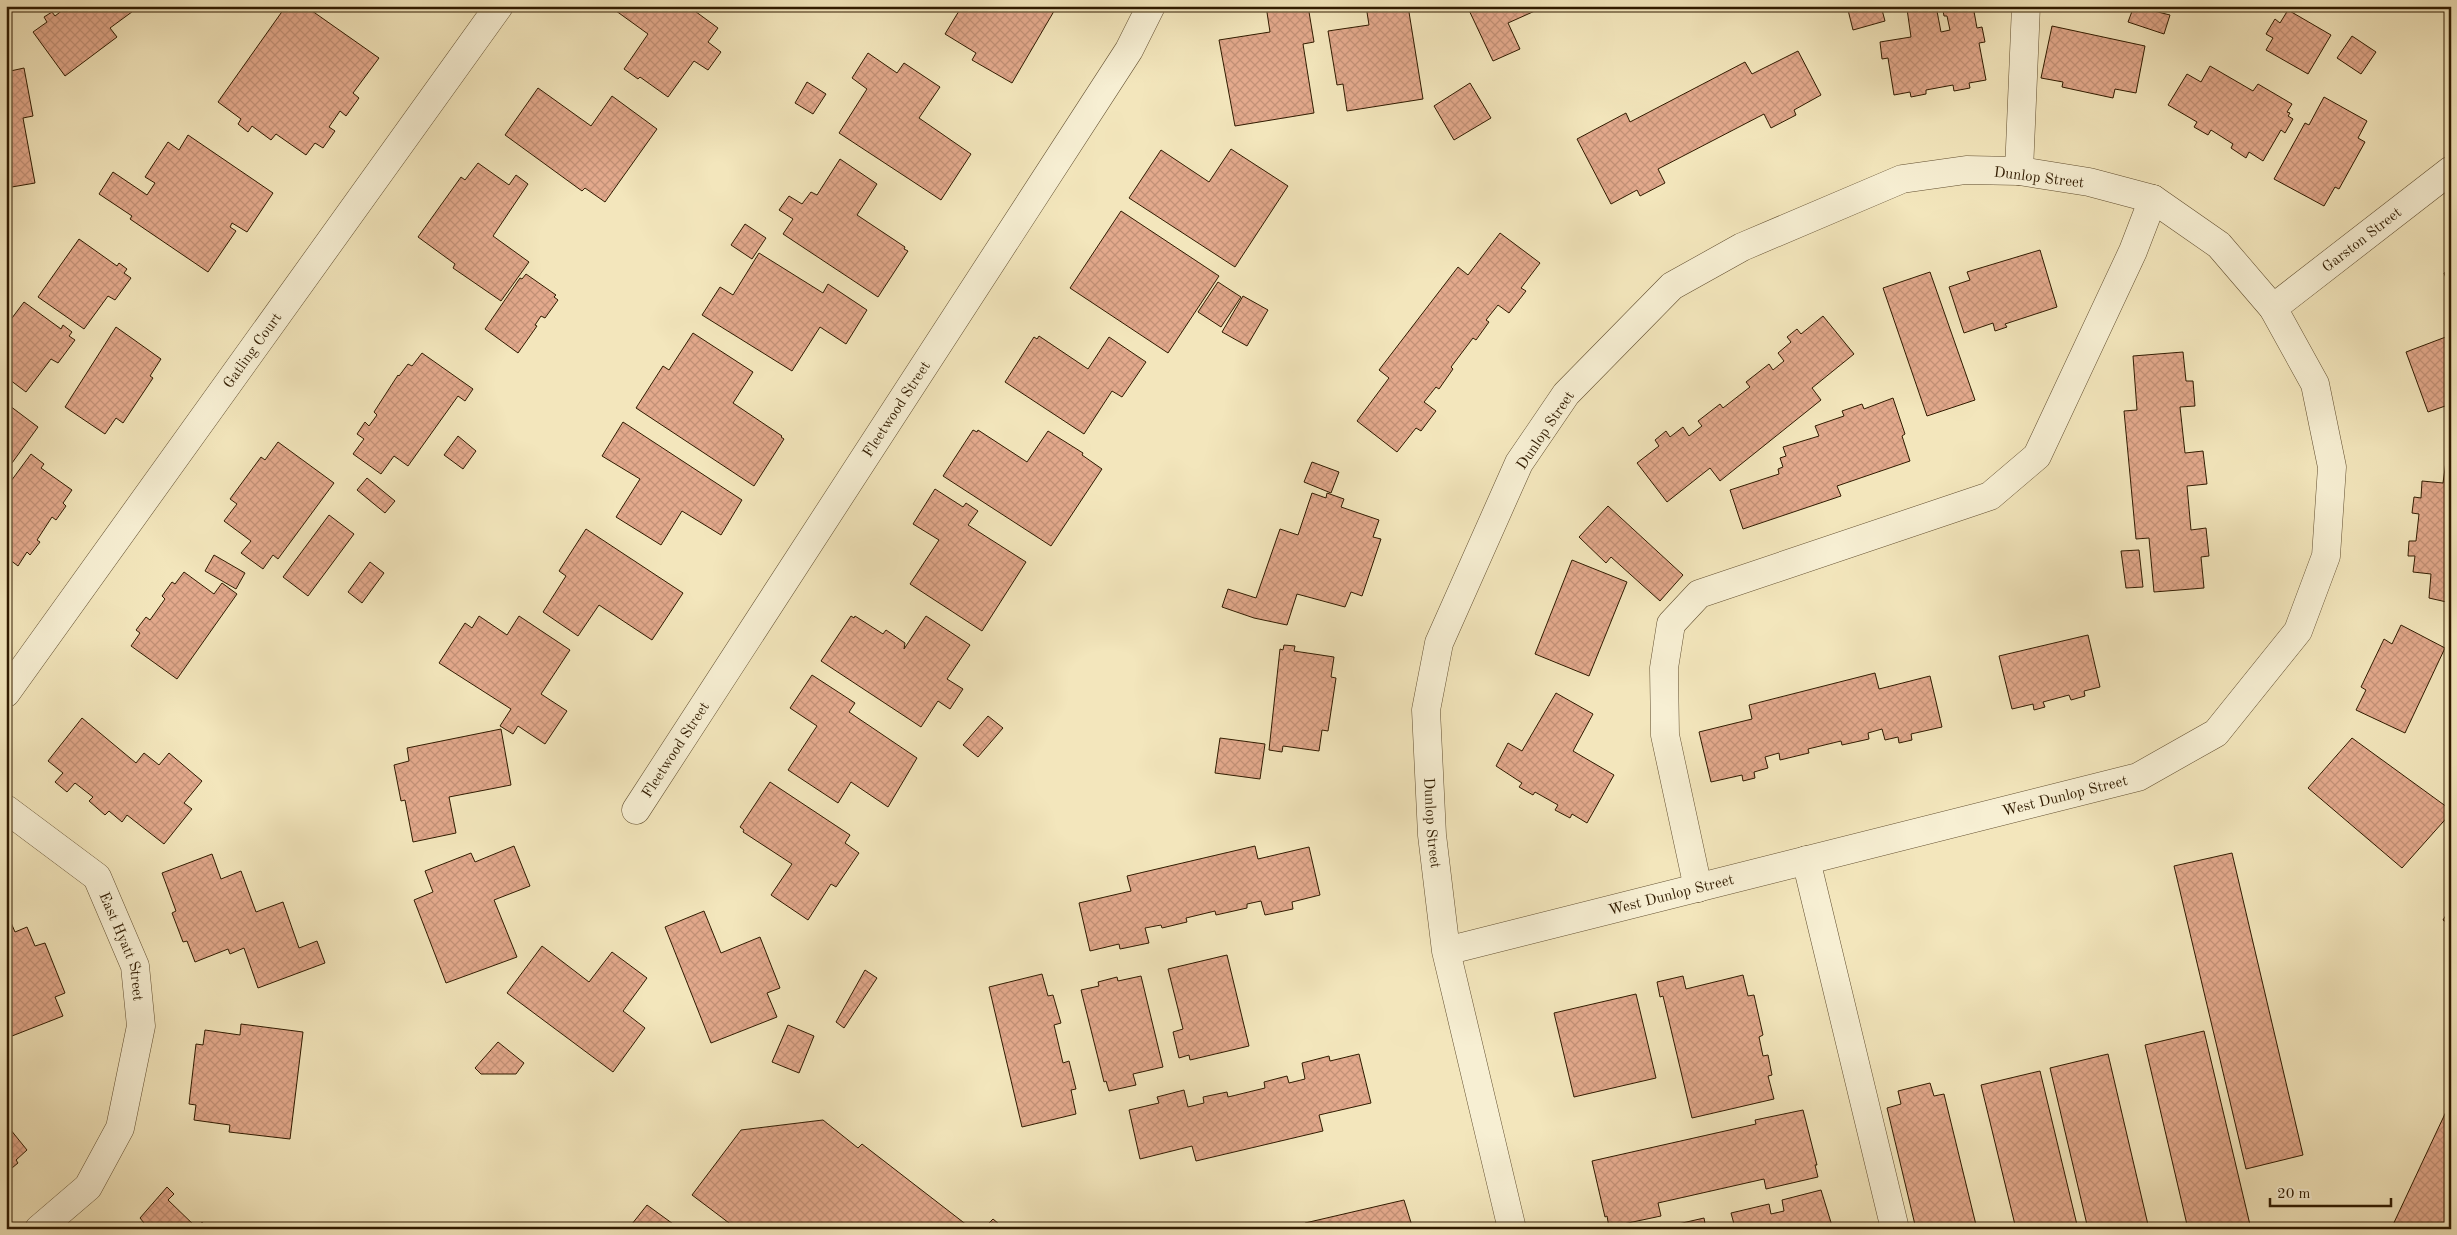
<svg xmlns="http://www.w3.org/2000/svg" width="2457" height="1235" font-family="'Old Standard TT',serif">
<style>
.building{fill:url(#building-cross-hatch);stroke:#301b00}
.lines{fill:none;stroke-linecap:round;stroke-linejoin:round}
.minor-casing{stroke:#614e2f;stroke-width:29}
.minor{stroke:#f7efd3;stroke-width:28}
.labels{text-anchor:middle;stroke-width:4;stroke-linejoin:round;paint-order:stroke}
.street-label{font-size:15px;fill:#301b00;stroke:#f7efd3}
</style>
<defs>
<pattern id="building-cross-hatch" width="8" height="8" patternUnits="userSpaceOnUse" patternTransform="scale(1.25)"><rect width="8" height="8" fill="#e3a98c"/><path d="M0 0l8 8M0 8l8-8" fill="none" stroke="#c39177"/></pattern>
</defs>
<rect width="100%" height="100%" fill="#f3e6bc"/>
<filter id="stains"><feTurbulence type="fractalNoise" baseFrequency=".004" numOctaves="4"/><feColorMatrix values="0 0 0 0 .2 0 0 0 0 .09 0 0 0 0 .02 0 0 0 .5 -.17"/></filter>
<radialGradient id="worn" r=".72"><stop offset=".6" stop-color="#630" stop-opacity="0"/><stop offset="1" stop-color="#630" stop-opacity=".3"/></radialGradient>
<path class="building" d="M 68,6 L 140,6 L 110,28 L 117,37 L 65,76 L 33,32 L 47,22 L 44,17 L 52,12 L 55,16 Z
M 286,6 L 305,6 L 379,58 L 353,93 L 359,98 L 346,116 L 340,111 L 329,127 L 335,131 L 323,148 L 315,143 L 306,155 L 276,134 L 271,140 L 252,126 L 248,132 L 238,124 L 241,119 L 218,102 Z
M 613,6 L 688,6 L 718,28 L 708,42 L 721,52 L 708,70 L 694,61 L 668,97 L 640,77 L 638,79 L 624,69 L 648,34 L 612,8 Z
M 962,6 L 1057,6 L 1012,83 L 972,60 L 976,53 L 945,34 Z
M 1266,6 L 1308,6 L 1314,42 L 1303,44 L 1314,113 L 1235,126 L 1219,40 L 1270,32 Z
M 1366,6 L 1408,6 L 1423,99 L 1347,111 L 1343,84 L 1337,85 L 1328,31 L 1369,25 Z
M 1467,6 L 1546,6 L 1508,23 L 1520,49 L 1493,61 Z
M 1847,6 L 1881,6 L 1885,21 L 1853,30 Z
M 1922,6 L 1936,6 L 1941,32 L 1950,30 L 1947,16 L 1944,16 L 1942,6 L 1973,6 L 1977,28 L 1982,27 L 1985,42 L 1979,43 L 1986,80 L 1969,83 L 1970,88 L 1954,91 L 1953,85 L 1926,90 L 1926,94 L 1911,97 L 1910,92 L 1894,95 L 1888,58 L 1882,59 L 1880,42 L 1911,37 L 1907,9 Z
M 2134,6 L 2170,15 L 2164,34 L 2128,22 Z
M 2288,10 L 2331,35 L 2308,74 L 2266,50 L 2273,38 L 2266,34 L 2275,19 L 2280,23 Z
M 2052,26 L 2145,46 L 2136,93 L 2115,89 L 2113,98 L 2062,87 L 2063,82 L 2041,78 Z
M 2352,36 L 2376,52 L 2361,74 L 2337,58 Z
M 1798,51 L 1821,95 L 1794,110 L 1796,115 L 1771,128 L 1764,114 L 1658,169 L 1665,183 L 1640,196 L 1637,190 L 1611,204 L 1577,139 L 1626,113 L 1630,122 L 1745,62 L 1752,74 Z
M 868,53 L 897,73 L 904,63 L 940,87 L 919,118 L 971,154 L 941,200 L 839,133 L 867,89 L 852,78 Z
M 2210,66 L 2253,91 L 2258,84 L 2292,104 L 2287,112 L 2290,113 L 2288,116 L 2293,119 L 2285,133 L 2281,130 L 2263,161 L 2249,152 L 2246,158 L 2231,148 L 2233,144 L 2211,130 L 2208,135 L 2194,127 L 2197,122 L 2168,105 L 2187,74 L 2201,82 Z
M 24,68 L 33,116 L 23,118 L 35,183 L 6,188 L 6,72 Z
M 807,82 L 826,94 L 813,114 L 795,103 Z
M 1470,83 L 1491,118 L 1454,140 L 1434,106 Z
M 538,88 L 591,126 L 612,96 L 657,129 L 605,202 L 585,188 L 582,191 L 505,135 Z
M 2324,97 L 2367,121 L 2358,138 L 2365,142 L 2339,189 L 2335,187 L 2324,206 L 2274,179 L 2305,123 L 2309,125 Z
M 188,135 L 273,193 L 247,232 L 232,223 L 230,227 L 236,231 L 208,272 L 130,219 L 132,216 L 99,194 L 113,172 L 147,195 L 155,183 L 145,177 L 168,142 L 179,150 Z
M 1231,149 L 1288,186 L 1235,267 L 1129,198 L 1161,150 L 1209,182 Z
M 840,159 L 877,184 L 857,215 L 905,247 L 904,249 L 908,251 L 878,297 L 783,234 L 793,219 L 779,210 L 789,196 L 802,204 L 811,192 L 817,195 Z
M 478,163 L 509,185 L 516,175 L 528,184 L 493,236 L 529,262 L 501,301 L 453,268 L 455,264 L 418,237 L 461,177 L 465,180 Z
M 1121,211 L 1219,276 L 1168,353 L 1070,288 Z
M 745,224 L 766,238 L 752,259 L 731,245 Z
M 1500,233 L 1540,263 L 1521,288 L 1526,291 L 1509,313 L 1498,305 L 1486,320 L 1489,322 L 1476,340 L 1473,338 L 1451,367 L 1453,369 L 1439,389 L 1436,387 L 1424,402 L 1436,411 L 1421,431 L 1416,428 L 1397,452 L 1357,421 L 1389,378 L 1379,370 L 1458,267 L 1468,275 Z
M 79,239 L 117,266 L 119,263 L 127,269 L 124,273 L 131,278 L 115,300 L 108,296 L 84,329 L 38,297 Z
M 2040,250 L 2057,307 L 2005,324 L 2007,327 L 1995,331 L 1993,323 L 1964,333 L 1949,287 L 1970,280 L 1967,272 Z
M 759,253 L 823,293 L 828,284 L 867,310 L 846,344 L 820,327 L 792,371 L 702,315 L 720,287 L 733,295 Z
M 2451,270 L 2451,291 L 2444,273 Z
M 1930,272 L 1975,400 L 1927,416 L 1883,288 Z
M 526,274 L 556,295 L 554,297 L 558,300 L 545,318 L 541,316 L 535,325 L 537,326 L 518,353 L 485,329 L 520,278 L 522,279 Z
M 1218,282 L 1241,297 L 1221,327 L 1198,312 Z
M 1243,296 L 1268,310 L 1247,346 L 1222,332 Z
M 24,302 L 61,329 L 63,325 L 72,332 L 69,336 L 75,340 L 58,363 L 51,359 L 26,392 L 6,377 L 6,326 Z
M 1823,316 L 1854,354 L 1812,388 L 1821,400 L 1720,481 L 1710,468 L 1667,502 L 1637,463 L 1659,446 L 1655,440 L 1666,431 L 1670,437 L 1683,427 L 1689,436 L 1702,426 L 1698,421 L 1720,404 L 1723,408 L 1750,387 L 1746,382 L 1769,364 L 1773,370 L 1784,361 L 1778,353 L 1791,342 L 1787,337 L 1797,329 L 1801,334 Z
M 116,327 L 161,359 L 150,376 L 153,378 L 123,423 L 116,418 L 105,434 L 65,407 Z
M 693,333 L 753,372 L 733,403 L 782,436 L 781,437 L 784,439 L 754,486 L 636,408 L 663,366 L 669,370 Z
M 2451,335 L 2451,404 L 2428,412 L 2406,352 Z
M 1039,336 L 1088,369 L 1109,337 L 1146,362 L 1122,397 L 1112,391 L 1084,434 L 1005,382 L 1034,337 L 1037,339 Z
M 2183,352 L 2186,381 L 2193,381 L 2195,406 L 2180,407 L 2185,453 L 2203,451 L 2207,484 L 2187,486 L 2191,530 L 2206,528 L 2209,556 L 2201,557 L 2204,588 L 2154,592 L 2149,538 L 2136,539 L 2124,411 L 2137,410 L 2133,356 Z
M 422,353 L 473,389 L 465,401 L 458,396 L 408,466 L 394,456 L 381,474 L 353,454 L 364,439 L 357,434 L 365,422 L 369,426 L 377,415 L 374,412 L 398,375 L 399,376 L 408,364 L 412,366 Z
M 1893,398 L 1905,434 L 1902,436 L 1910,461 L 1837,486 L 1841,496 L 1743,529 L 1730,490 L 1779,474 L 1778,469 L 1783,467 L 1780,458 L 1786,456 L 1783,447 L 1819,436 L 1815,426 L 1844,416 L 1842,411 L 1862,404 L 1864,409 Z
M 6,403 L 38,427 L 12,463 L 6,458 Z
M 623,422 L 742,500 L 721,535 L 682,511 L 661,545 L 616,517 L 640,479 L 602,456 Z
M 973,430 L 977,432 L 978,430 L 1027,462 L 1048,431 L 1083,453 L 1082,455 L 1102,469 L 1051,546 L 943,476 Z
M 458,436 L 476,451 L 463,469 L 444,455 Z
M 278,442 L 334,483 L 278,559 L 273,555 L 263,569 L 241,553 L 251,541 L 224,521 L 237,504 L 230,499 L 261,457 L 265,460 Z
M 2448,447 L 2451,447 L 2451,603 L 2429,598 L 2431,574 L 2413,572 L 2415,556 L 2408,556 L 2409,541 L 2416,541 L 2419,514 L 2412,513 L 2414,497 L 2421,498 L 2422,481 L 2443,483 Z
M 31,454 L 44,464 L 41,468 L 72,490 L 63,503 L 66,506 L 56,520 L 52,517 L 37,540 L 40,542 L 30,555 L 27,552 L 18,566 L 6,557 L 6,481 L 7,479 L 11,481 Z
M 1312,462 L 1339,472 L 1331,493 L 1304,482 Z
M 367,478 L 395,501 L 385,513 L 357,490 Z
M 935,489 L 963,507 L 966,503 L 978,511 L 968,525 L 1026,562 L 982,631 L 910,584 L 939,540 L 913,524 Z
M 1312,493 L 1326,498 L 1327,493 L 1344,499 L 1341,507 L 1379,520 L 1373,537 L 1381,539 L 1362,596 L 1351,592 L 1345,607 L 1297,594 L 1287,625 L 1254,618 L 1222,607 L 1228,589 L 1256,598 L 1280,529 L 1298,535 Z
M 1608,506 L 1683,575 L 1660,601 L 1611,557 L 1606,563 L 1579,537 Z
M 329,515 L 354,534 L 308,596 L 283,577 Z
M 586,529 L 683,593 L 652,640 L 599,605 L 578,636 L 543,612 L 566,576 L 559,571 Z
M 2139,550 L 2143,587 L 2126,588 L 2121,551 Z
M 214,555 L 245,573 L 236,589 L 205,571 Z
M 1572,560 L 1627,582 L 1589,676 L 1535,654 Z
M 370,562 L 384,573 L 362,603 L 348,592 Z
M 184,572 L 214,594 L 222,583 L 237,594 L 177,679 L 131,646 L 140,633 L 136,630 L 146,617 L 150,620 L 165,599 L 162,596 L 172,582 L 175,584 Z
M 479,616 L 507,635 L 519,616 L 570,650 L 541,694 L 567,711 L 545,744 L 518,726 L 513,734 L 500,726 L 511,709 L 439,663 L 465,623 L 472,628 Z
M 851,616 L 854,618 L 855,616 L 883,634 L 886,630 L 905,643 L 904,649 L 926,616 L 970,645 L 947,679 L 963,689 L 950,709 L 938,701 L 921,727 L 821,661 Z
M 2401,625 L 2445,648 L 2405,733 L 2356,710 L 2366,690 L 2361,687 L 2384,639 L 2392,644 Z
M 2088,635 L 2100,687 L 2084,691 L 2085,696 L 2071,700 L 2069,695 L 2043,702 L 2045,707 L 2034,710 L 2033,704 L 2012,709 L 1999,656 Z
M 1284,645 L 1295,646 L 1294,651 L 1334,657 L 1331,677 L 1336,678 L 1328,731 L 1322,730 L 1319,751 L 1283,746 L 1282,752 L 1269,750 L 1280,649 L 1283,650 Z
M 1875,673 L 1879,689 L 1930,676 L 1942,727 L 1911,734 L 1912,740 L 1899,743 L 1898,737 L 1885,740 L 1882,729 L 1868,733 L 1869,739 L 1842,745 L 1841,741 L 1808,749 L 1809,753 L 1780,760 L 1779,753 L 1765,757 L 1768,768 L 1754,772 L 1755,778 L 1743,781 L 1742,775 L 1711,782 L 1699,732 L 1752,719 L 1749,705 Z
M 812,675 L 855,703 L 849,712 L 917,758 L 888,807 L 851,782 L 838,803 L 788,770 L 817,726 L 790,708 Z
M 1556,693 L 1593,714 L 1573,751 L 1614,775 L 1587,823 L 1572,814 L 1570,818 L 1555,810 L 1558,805 L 1535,792 L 1533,795 L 1519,787 L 1522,783 L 1496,766 L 1508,743 L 1522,751 Z
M 988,716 L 1003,728 L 978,757 L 963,745 Z
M 82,718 L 136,763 L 144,753 L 159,765 L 169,753 L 202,781 L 184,803 L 192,809 L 164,844 L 127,815 L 122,822 L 109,811 L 105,815 L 89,801 L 93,797 L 75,783 L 67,792 L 55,782 L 63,773 L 48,761 Z
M 501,729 L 511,785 L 449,797 L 456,833 L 413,842 L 405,800 L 401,801 L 394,765 L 409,761 L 407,748 Z
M 1220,738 L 1265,744 L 1260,779 L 1215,773 Z
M 2352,738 L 2451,810 L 2451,813 L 2402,868 L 2308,788 Z
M 770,782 L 850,835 L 845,843 L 859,853 L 836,887 L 831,884 L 808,920 L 771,895 L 792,864 L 743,832 L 744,830 L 740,827 Z
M 514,846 L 530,886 L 494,900 L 517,957 L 446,983 L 414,900 L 433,892 L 425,871 L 471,853 L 475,862 Z
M 1255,846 L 1258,859 L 1309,847 L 1320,895 L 1292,902 L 1293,909 L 1265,915 L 1261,901 L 1247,904 L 1247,908 L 1216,915 L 1215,911 L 1186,918 L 1187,922 L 1162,928 L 1161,925 L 1145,928 L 1149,943 L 1120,949 L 1119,944 L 1090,951 L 1079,903 L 1131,891 L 1127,876 Z
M 2232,853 L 2303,1155 L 2246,1169 L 2174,866 Z
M 212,854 L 221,879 L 241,871 L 256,912 L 283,902 L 299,948 L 317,941 L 325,963 L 258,988 L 244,948 L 230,954 L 228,949 L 195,962 L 187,941 L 183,942 L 172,913 L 176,911 L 162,873 Z
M 2451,907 L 2451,925 L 2443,920 Z
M 6,911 L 15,932 L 27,927 L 35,946 L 45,943 L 65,993 L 55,997 L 63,1016 L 12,1036 L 6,1022 Z
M 704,911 L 721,953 L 760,937 L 780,988 L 767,993 L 777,1017 L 711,1043 L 665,927 Z
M 542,946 L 589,982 L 612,952 L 647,978 L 623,1011 L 645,1028 L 613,1072 L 507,993 Z
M 1227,955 L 1249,1046 L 1190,1060 L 1189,1055 L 1179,1058 L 1173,1032 L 1183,1029 L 1168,969 Z
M 865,970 L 877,978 L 844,1028 L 836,1022 Z
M 1042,974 L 1048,996 L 1053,995 L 1061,1023 L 1054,1025 L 1063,1063 L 1069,1061 L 1076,1089 L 1071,1090 L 1076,1114 L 1022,1127 L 989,987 Z
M 1743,975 L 1748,996 L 1754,995 L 1763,1035 L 1759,1037 L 1763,1056 L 1768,1055 L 1772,1075 L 1768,1076 L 1774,1099 L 1692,1118 L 1663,996 L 1660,997 L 1657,982 L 1683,976 L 1686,989 Z
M 1141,976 L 1163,1067 L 1133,1074 L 1136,1085 L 1109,1091 L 1106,1081 L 1104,1082 L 1081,990 L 1099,986 L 1098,982 L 1117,977 L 1118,981 Z
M 1636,994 L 1656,1078 L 1574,1097 L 1554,1013 Z
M 241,1024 L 303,1032 L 290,1139 L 229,1132 L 230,1125 L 194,1120 L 196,1105 L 189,1104 L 196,1044 L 203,1045 L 205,1030 L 240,1035 Z
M 788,1025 L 814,1036 L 799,1073 L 772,1062 Z
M 2204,1031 L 2251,1229 L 2188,1229 L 2145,1045 Z
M 498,1042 L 524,1063 L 516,1074 L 481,1074 L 475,1068 Z
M 1359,1054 L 1371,1103 L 1319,1115 L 1323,1131 L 1196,1161 L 1192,1146 L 1140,1159 L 1129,1110 L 1159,1103 L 1157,1097 L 1184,1090 L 1188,1107 L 1204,1103 L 1203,1097 L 1227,1092 L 1228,1097 L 1265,1088 L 1264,1082 L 1287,1076 L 1289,1083 L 1305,1079 L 1302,1063 L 1329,1056 L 1330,1061 Z
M 2108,1054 L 2149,1229 L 2088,1229 L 2050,1068 Z
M 2040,1071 L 2078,1229 L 2016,1229 L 1981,1085 Z
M 1930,1083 L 1934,1096 L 1944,1094 L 1977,1229 L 1916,1229 L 1887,1108 L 1901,1104 L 1898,1091 Z
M 2451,1101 L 2450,1229 L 2391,1229 Z
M 1803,1110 L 1817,1165 L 1815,1165 L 1818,1177 L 1766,1189 L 1764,1179 L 1658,1203 L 1661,1216 L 1609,1227 L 1607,1216 L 1605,1217 L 1592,1161 L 1756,1124 L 1755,1120 Z
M 823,1120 L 858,1148 L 862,1144 L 972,1229 L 737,1229 L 692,1195 L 741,1130 Z
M 6,1124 L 27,1150 L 16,1160 L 18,1163 L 6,1173 Z
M 167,1187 L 174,1194 L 168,1200 L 197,1228 L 202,1222 L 209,1229 L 139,1229 L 144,1223 L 140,1218 Z
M 1821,1190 L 1833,1229 L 1732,1229 L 1731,1225 L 1734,1224 L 1731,1213 L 1769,1204 L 1771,1214 L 1784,1211 L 1782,1200 Z
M 1404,1200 L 1413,1229 L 1306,1229 L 1305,1223 Z
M 647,1205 L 680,1229 L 628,1229 Z
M 1704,1218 L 1706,1229 L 1665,1229 L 1665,1227 Z
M 993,1219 L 1005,1229 L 983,1229 Z"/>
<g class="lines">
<g class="minor-casing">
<g id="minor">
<path d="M 2019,171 L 2026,6"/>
<path id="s1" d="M 2273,308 L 2451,170"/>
<path id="s2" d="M 6,693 L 499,6"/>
<path id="s3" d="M 6,809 L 97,877 L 135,966 L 141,1026 L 120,1128 L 88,1187 L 39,1229"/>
<path id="s4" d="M 636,810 L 1129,50 L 1151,6"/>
<path d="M 1806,860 L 1895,1229"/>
<path d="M 1698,888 L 1665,735 L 1664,668 L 1671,624 L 1699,594 L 1990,496 L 2037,456 L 2133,251 L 2153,199"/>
<path id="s5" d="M 1446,951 L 2138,777 L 2216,733 L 2298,631 L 2326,556 L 2332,467 L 2315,384 L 2273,308 L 2219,245 L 2153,199 L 2089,182 L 2019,171 L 1966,170 L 1902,179 L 1742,247 L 1672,286 L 1566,394 L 1519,463 L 1439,643 L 1426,710 L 1432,835 L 1446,951 L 1512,1229"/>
</g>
</g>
<use href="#minor" class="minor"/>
</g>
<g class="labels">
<g class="street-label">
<text transform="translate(2039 177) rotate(7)" y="5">Dunlop Street</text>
<text dy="5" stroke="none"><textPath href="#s1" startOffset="112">Garston Street</textPath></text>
<text dy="5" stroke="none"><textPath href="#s2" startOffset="422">Gatling Court</textPath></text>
<text dy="5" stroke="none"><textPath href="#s4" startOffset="478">Fleetwood Street</textPath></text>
<text transform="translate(1545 430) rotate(-56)" y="5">Dunlop Street</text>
<text dy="5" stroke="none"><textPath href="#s4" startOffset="72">Fleetwood Street</textPath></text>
<text dy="5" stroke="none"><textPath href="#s5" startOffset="638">West Dunlop Street</textPath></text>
<text dy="5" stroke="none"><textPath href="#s5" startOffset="2560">Dunlop Street</textPath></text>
<text dy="5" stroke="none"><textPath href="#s5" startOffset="232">West Dunlop Street</textPath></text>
<text dy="5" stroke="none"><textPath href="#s3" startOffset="188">East Hyatt Street</textPath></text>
</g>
</g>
<rect width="2457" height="1235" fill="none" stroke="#f3e6bc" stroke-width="25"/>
<rect x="8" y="8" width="2442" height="1220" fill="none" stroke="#301b00" stroke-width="2.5"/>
<rect x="12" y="12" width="2432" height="1210" fill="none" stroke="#301b00"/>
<path d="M2270 1198v8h121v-8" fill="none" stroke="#301b00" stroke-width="2.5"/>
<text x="2277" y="1198" font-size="15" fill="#301b00" stroke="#f7efd3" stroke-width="4" paint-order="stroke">20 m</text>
<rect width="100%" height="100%" filter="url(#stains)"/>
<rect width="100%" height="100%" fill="url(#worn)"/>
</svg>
